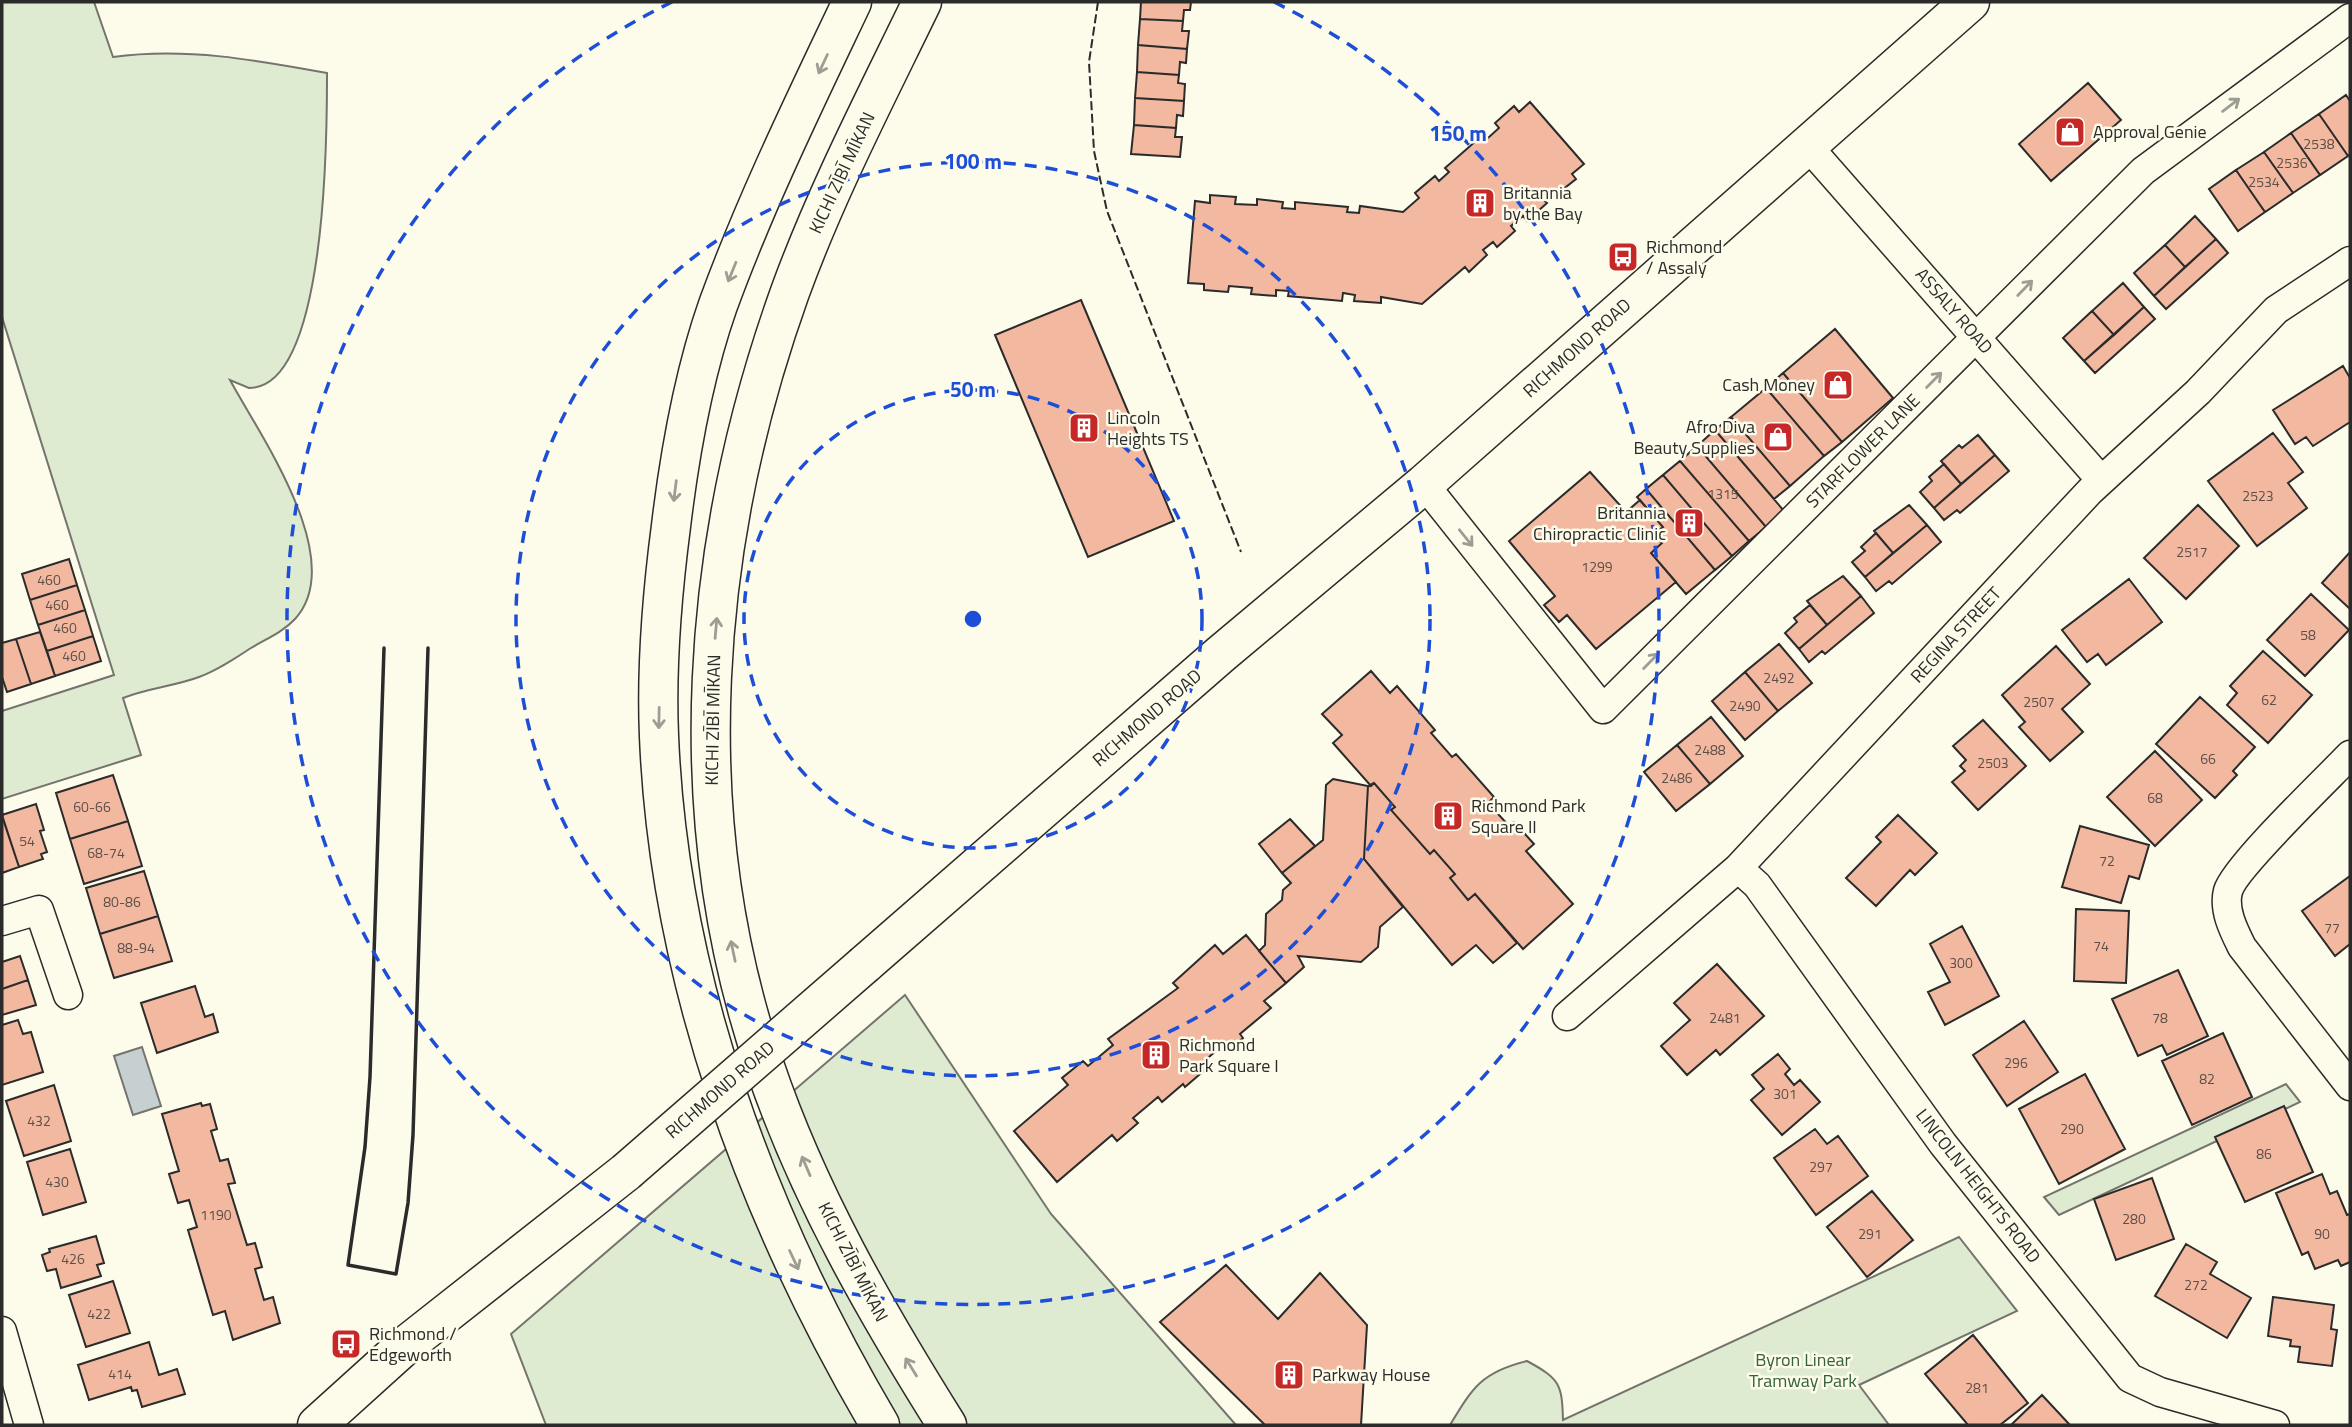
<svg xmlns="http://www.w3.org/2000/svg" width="2352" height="1427" font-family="'Titillium Web',sans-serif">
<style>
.green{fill:#deebd1;stroke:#74746e;stroke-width:2}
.water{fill:#c7d0d0;stroke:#74746e;stroke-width:2}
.building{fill:#f2b8a0;stroke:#2b2b2b;stroke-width:2}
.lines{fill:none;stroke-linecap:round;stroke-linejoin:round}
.street-casing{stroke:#2b2b2b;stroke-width:31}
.secondary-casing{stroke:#2b2b2b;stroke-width:41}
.highway-casing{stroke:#2b2b2b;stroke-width:41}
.street{stroke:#fdfbea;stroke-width:28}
.secondary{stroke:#fdfbea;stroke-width:38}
.highway{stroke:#fdfbea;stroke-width:38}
.secondary-bridge-casing{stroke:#2b2b2b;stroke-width:41;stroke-linecap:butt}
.secondary-bridge{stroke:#fdfbea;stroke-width:38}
.fence{stroke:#2b2b2b;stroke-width:2;stroke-dasharray:9 3.5;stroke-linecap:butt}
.wall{stroke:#2b2b2b;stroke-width:3.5}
.oneway{stroke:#9e9d94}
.ring{fill:none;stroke:#1d4ed8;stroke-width:3.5;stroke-dasharray:12 9}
.labels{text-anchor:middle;stroke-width:5;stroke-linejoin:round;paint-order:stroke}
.number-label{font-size:14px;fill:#5d4e48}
.poi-label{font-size:18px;fill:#2b2b2b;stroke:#fdfbea;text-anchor:start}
.street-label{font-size:18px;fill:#2b2b2b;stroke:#fdfbea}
.park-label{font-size:18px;fill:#34623c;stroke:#fdfbea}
.centre{fill:#1d4ed8;stroke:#fdfbea;stroke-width:3.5}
.ring-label{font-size:21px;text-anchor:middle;font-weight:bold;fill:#1d4ed8;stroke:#fdfbea;stroke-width:5;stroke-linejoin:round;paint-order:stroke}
</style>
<rect width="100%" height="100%" fill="#fdfbea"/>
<path class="green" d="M 2,2 L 94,2 L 113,57 C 185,47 256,60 327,73 C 327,128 328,388 249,388 L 230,380 C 259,434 349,560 295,619 C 283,632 266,639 251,648 C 234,659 218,670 199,677 C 175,686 148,688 123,698 L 141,755 L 2,799 L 2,711 L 114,675 L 2,317 Z
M 905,995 L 1051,1214 L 1236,1425 L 546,1425 L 511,1334 Z
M 2286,1084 L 2300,1102 L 2059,1215 L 2044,1197 Z
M 1959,1237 L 2017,1311 L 1859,1385 L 1889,1425 L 1450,1425 C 1473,1387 1482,1372 1527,1361 C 1560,1379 1562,1384 1563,1420 Z"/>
<path class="water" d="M 142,1047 L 161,1106 L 133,1115 L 114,1056 Z"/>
<path class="building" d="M 1141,2 L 1191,2 L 1190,10 L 1184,10 L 1183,21 L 1140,19 Z
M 1140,19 L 1183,21 L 1182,31 L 1189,31 L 1187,49 L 1138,45 Z
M 1138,45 L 1187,49 L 1186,63 L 1180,62 L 1179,75 L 1137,72 Z
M 1137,72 L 1179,75 L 1178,83 L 1185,84 L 1184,101 L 1135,98 Z
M 2088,83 L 2121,120 L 2051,181 L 2019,144 Z
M 2346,95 L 2350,101 L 2350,154 L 2348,156 L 2319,114 Z
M 1135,98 L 1184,101 L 1183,116 L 1177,115 L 1176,128 L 1134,125 Z
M 1530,102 L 1584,164 L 1572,174 L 1576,179 L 1557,194 L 1554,190 L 1543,199 L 1547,203 L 1527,221 L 1523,216 L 1511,226 L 1515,231 L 1497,247 L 1493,242 L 1483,250 L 1487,255 L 1469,272 L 1465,267 L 1422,304 L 1381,297 L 1381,303 L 1354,301 L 1355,295 L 1343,293 L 1342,301 L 1288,296 L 1289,291 L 1276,290 L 1276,296 L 1251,294 L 1252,288 L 1229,286 L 1228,292 L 1204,290 L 1204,284 L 1188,283 L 1195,201 L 1210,203 L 1210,195 L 1236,197 L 1235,204 L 1257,205 L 1257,199 L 1283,202 L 1282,208 L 1295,209 L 1295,202 L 1348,207 L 1347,212 L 1359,213 L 1360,206 L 1403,212 L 1419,198 L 1415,193 L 1435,176 L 1439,181 L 1449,172 L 1445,168 L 1485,133 L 1488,138 L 1499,128 L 1495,123 L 1514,106 L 1519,112 Z
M 2319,114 L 2348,156 L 2320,175 L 2291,133 Z
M 1134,125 L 1176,128 L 1175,137 L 1182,137 L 1180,157 L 1131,154 Z
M 2291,133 L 2320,175 L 2293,193 L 2264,152 Z
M 2264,152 L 2293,193 L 2265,212 L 2236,170 Z
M 2236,170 L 2265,212 L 2238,231 L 2209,189 Z
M 2195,216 L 2216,239 L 2185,267 L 2165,245 Z
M 2216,239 L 2228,253 L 2166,309 L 2154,296 Z
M 2165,245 L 2185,267 L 2154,296 L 2134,273 Z
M 2123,283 L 2144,307 L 2114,335 L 2092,311 Z
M 1081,300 L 1174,521 L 1088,557 L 995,335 Z
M 2144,307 L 2155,319 L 2095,373 L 2084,361 Z
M 2092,311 L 2114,335 L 2084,361 L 2063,338 Z
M 1835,329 L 1893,398 L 1842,442 L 1783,373 Z
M 2343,366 L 2350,378 L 2350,422 L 2313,446 L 2306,437 L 2295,444 L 2273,410 Z
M 1783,373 L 1842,442 L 1824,456 L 1766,388 Z
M 1766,388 L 1824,456 L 1790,486 L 1731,417 Z
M 1731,417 L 1790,486 L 1774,499 L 1715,430 Z
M 1715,430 L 1784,511 L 1766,527 L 1697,446 Z
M 2273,433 L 2303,472 L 2288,483 L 2307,508 L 2257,546 L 2208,481 Z
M 1978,435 L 1995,455 L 1961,484 L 1941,461 L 1959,445 L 1962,448 Z
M 1697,446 L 1766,527 L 1749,541 L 1680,461 Z
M 1995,455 L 2009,471 L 1960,513 L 1957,510 L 1944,520 L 1934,508 Z
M 1680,461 L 1749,541 L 1732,556 L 1663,475 Z
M 1944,464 L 1961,484 L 1934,508 L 1920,492 L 1932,481 L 1929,477 Z
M 1590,472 L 1626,512 L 1640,500 L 1663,527 L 1654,534 L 1662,543 L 1651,553 L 1676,582 L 1596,649 L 1567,615 L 1559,622 L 1544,605 L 1555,596 L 1509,541 Z
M 1663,475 L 1732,556 L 1715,570 L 1646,489 Z
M 1646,489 L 1715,570 L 1686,594 L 1651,553 L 1662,543 L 1654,534 L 1663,527 L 1637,497 Z
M 1909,505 L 1927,525 L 1893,553 L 1874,531 Z
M 2198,505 L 2239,546 L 2186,599 L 2144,558 Z
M 1927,525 L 1941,542 L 1892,584 L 1889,581 L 1876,591 L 1865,577 Z
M 1876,533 L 1893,553 L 1865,577 L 1852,562 L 1865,551 L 1861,547 Z
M 2350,552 L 2350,609 L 2322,583 Z
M 69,559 L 77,585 L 30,600 L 22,574 Z
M 1843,576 L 1861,596 L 1827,625 L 1807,601 Z
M 2129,579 L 2162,622 L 2106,665 L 2098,654 L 2087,662 L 2062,630 Z
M 77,585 L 85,610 L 38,625 L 30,600 Z
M 2311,594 L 2349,630 L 2305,676 L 2267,640 Z
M 1861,596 L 1874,613 L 1825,654 L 1822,651 L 1809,662 L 1799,649 Z
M 1810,605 L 1827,625 L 1799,649 L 1785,633 L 1797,622 L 1794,618 Z
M 85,610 L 93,636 L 47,651 L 38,625 Z
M 40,632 L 55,676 L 31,684 L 16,639 Z
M 93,636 L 101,661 L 55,676 L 47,651 Z
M 16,639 L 31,684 L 7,692 L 2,677 L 2,643 Z
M 1779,644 L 1812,683 L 1778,711 L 1745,672 Z
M 2056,646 L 2090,684 L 2062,709 L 2083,732 L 2050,761 L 2019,727 L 2025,722 L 2002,695 Z
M 2263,651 L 2312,695 L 2268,743 L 2227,705 L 2237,693 L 2230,686 Z
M 1371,671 L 1390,693 L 1397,686 L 1435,730 L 1431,733 L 1452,757 L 1456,754 L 1494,797 L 1488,803 L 1509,826 L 1514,822 L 1534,844 L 1526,851 L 1573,904 L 1523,949 L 1475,894 L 1468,900 L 1450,878 L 1455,874 L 1434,850 L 1430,854 L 1391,810 L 1395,807 L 1374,783 L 1371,786 L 1333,743 L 1342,735 L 1322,714 Z
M 1745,672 L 1778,711 L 1745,740 L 1712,701 Z
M 2200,697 L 2255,747 L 2233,771 L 2237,775 L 2215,798 L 2156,744 Z
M 1711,717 L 1743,756 L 1710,784 L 1677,745 Z
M 1983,720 L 2026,766 L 1978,810 L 1952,782 L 1965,771 L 1960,766 L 1966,760 L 1953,746 Z
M 1677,745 L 1710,784 L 1676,811 L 1644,772 Z
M 2155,751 L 2202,800 L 2155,846 L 2107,797 Z
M 113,775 L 128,821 L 70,839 L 56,793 Z
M 1333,779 L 1368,786 L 1364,859 L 1403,907 L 1380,927 L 1378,947 L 1361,962 L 1298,956 L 1304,967 L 1286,983 L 1259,951 L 1265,945 L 1266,914 L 1282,900 L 1283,890 L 1291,883 L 1282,873 L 1323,840 L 1326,785 Z
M 1374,783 L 1395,807 L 1391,810 L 1430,854 L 1434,850 L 1455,874 L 1450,878 L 1468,900 L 1475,894 L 1517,943 L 1493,963 L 1476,945 L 1452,965 L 1364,859 L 1368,786 Z
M 36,804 L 44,830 L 40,831 L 47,852 L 41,854 L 43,859 L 19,867 L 2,815 Z
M 1898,815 L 1937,853 L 1915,875 L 1910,870 L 1876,906 L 1846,878 L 1881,842 L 1876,837 Z
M 2,816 L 19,867 L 2,873 Z
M 1290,819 L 1315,846 L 1282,873 L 1259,844 Z
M 128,821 L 142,866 L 84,884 L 70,839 Z
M 2080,826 L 2149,845 L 2139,879 L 2129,876 L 2121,903 L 2062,887 Z
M 144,871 L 158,916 L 100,934 L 86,888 Z
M 2350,876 L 2350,944 L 2335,956 L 2302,911 Z
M 2076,909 L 2129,911 L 2126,983 L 2074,981 Z
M 158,916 L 172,961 L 114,978 L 100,934 Z
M 1962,926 L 1999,996 L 1945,1025 L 1928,992 L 1950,982 L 1930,944 Z
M 1246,935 L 1286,983 L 1264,1001 L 1271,1008 L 1240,1034 L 1243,1038 L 1230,1049 L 1225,1043 L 1201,1064 L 1206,1069 L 1185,1087 L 1183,1084 L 1162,1102 L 1158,1097 L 1133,1118 L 1138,1123 L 1117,1141 L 1112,1135 L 1057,1182 L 1014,1131 L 1068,1085 L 1062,1078 L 1083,1061 L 1088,1066 L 1113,1045 L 1108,1039 L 1178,988 L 1173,983 L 1215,945 L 1223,954 Z
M 20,956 L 28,980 L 2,989 L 2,962 Z
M 1717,964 L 1764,1016 L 1720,1055 L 1716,1050 L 1687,1075 L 1661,1046 L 1690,1020 L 1674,1003 Z
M 2178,970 L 2208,1036 L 2167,1055 L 2162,1045 L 2138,1056 L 2112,999 Z
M 28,980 L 36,1005 L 2,1015 L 2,989 Z
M 195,986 L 205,1017 L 213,1014 L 218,1032 L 157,1053 L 141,1003 Z
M 18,1020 L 23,1034 L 31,1032 L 43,1072 L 2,1085 L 2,1025 Z
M 2024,1021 L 2058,1072 L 2007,1106 L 1973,1055 Z
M 2223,1033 L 2252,1097 L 2192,1125 L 2162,1061 Z
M 1778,1054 L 1790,1069 L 1785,1074 L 1794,1085 L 1800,1080 L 1820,1102 L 1782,1135 L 1751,1100 L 1764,1089 L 1752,1075 Z
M 2085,1074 L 2125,1149 L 2059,1184 L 2019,1109 Z
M 54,1085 L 71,1141 L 24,1156 L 6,1101 Z
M 201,1103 L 202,1106 L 210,1104 L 217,1129 L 211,1131 L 220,1161 L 228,1159 L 235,1183 L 228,1184 L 247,1245 L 255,1243 L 262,1267 L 255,1269 L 264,1300 L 273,1297 L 280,1323 L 233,1340 L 225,1311 L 213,1315 L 188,1230 L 197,1227 L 189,1200 L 178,1203 L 169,1174 L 179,1171 L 162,1114 Z
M 2284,1106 L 2313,1172 L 2245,1202 L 2215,1137 Z
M 1815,1129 L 1827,1144 L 1838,1136 L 1868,1176 L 1816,1215 L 1774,1158 Z
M 70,1149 L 86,1202 L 43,1215 L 27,1162 Z
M 2322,1174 L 2330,1194 L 2337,1191 L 2347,1215 L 2350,1214 L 2350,1262 L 2341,1266 L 2338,1260 L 2315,1269 L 2308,1252 L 2302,1255 L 2276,1193 Z
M 2152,1178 L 2174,1239 L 2116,1260 L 2094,1199 Z
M 1872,1191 L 1913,1240 L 1867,1277 L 1827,1227 Z
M 96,1236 L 104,1263 L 97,1265 L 101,1276 L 61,1288 L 56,1269 L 47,1271 L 42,1255 L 50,1252 L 49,1249 Z
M 2186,1244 L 2217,1262 L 2210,1274 L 2251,1298 L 2227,1338 L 2155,1296 Z
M 1226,1265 L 1278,1319 L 1320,1273 L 1367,1325 L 1361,1425 L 1265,1425 L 1160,1322 Z
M 113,1281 L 130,1333 L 86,1347 L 69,1295 Z
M 2273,1297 L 2334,1305 L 2331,1329 L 2337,1330 L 2332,1366 L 2298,1362 L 2300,1347 L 2290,1346 L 2291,1340 L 2268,1336 Z
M 1973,1335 L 2028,1403 L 2000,1425 L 1968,1425 L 1925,1374 Z
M 149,1342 L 159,1375 L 177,1369 L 185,1394 L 142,1407 L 137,1390 L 132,1391 L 131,1387 L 89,1400 L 78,1365 Z
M 2042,1395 L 2070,1425 L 2011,1425 Z"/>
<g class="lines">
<g class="street-casing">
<path id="street" d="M 1806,144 L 2101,480
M 1424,484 L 1603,709 L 2143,171 L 2350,18
M 2350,755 C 2328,778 2234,868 2228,891 C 2223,910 2234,931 2242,947 L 2350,1086
M 1738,868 L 1757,885 L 1943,1144 L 2130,1378 L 2160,1392 L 2275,1425
M 2,921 L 39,910 L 68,995
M 1567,1016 L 1738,868 L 2090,491 L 2198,392 L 2276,310 L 2350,261
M 2,1331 L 29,1425"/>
</g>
<g class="secondary-casing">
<path id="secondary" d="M 865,964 L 1221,654 L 1424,484 L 1970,2
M 317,1425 L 400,1350 L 626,1172"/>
</g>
<g class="highway-casing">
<path id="highway" d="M 852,2 C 805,101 756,201 718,305 C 693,376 680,451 671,526 C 662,595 656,666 659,736 C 669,981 757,1216 880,1425
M 922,2 C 876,97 826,193 790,292 C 701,540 679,816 765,1067 C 808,1194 876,1312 947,1425"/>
</g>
<use href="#street" class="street"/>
<use href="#secondary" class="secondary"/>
<use href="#highway" class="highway"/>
<g class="secondary-bridge-casing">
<path id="secondary-bridge" d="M 626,1172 L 865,964"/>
</g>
<use href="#secondary-bridge" class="secondary-bridge"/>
<path class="fence" d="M 1098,2 L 1089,62 L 1094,151 L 1107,211 L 1241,552"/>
<path class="wall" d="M 384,648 L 370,1077 L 365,1147 L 348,1265 L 396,1274 L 408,1203 L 413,1135 L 428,648"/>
</g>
<defs><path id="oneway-shaft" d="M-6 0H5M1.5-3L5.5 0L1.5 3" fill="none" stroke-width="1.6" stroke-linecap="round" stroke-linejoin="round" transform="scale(1.75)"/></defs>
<g class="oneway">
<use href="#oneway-shaft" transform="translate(823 64) rotate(115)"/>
<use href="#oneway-shaft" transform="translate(2231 105) rotate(-37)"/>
<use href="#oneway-shaft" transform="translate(732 272) rotate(112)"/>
<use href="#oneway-shaft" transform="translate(2025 288) rotate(-46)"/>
<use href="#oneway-shaft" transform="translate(1934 380) rotate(-45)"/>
<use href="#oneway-shaft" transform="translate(675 491) rotate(97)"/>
<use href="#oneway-shaft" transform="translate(1466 538) rotate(51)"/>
<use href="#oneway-shaft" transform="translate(716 628) rotate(-85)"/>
<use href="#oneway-shaft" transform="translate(1651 661) rotate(-45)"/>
<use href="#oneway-shaft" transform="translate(659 718) rotate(91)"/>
<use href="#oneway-shaft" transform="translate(733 951) rotate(-102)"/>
<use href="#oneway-shaft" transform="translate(806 1166) rotate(-113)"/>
<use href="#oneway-shaft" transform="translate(794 1260) rotate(65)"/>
<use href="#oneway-shaft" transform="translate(911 1367) rotate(-122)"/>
</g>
<g class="ring">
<circle cx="973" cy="619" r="229"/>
<circle cx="973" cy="619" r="457"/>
<path d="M1274 2A686 686 0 1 1 672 2"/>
</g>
<defs>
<g id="shop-square" transform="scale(1.575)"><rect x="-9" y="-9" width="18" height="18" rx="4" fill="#c62828" stroke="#fdfbea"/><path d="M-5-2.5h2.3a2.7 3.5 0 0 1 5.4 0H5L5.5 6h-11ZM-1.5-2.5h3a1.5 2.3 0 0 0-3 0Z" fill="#fff"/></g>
<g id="building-square" transform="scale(1.575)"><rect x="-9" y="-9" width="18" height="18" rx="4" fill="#c62828" stroke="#fdfbea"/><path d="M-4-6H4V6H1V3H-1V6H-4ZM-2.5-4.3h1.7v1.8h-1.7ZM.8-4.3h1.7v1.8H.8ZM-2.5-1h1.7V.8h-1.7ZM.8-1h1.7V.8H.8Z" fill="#fff"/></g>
<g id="bus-square" transform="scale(1.575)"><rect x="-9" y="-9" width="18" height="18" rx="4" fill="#c62828" stroke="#fdfbea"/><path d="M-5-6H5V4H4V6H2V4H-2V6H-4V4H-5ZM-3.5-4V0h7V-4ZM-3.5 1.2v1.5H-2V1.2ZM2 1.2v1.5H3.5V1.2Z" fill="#fff"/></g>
</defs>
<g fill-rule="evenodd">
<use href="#shop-square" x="2070" y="132"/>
<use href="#building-square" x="1480" y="203"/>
<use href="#bus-square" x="1623" y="257"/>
<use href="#shop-square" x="1838" y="385"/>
<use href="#building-square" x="1084" y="428"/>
<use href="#shop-square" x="1778" y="437"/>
<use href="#building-square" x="1689" y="523"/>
<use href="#building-square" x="1448" y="816"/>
<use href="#building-square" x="1156" y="1055"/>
<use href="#bus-square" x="346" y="1344"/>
<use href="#building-square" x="1289" y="1375"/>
</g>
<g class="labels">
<g class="number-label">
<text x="2319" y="149">2538</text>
<text x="2292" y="168">2536</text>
<text x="2264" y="187">2534</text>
<text x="1723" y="499">1315</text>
<text x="2258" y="501">2523</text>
<text x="2192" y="557">2517</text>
<text x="1597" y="572">1299</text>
<text x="49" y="585">460</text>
<text x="57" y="610">460</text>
<text x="65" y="633">460</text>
<text x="2308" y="640">58</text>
<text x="74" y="661">460</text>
<text x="1779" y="683">2492</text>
<text x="2269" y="705">62</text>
<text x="2039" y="707">2507</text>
<text x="1745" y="711">2490</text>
<text x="1710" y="755">2488</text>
<text x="2208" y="764">66</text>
<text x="1993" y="768">2503</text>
<text x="1677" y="783">2486</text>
<text x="2155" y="803">68</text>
<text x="92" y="812">60-66</text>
<text x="27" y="846">54</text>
<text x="106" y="858">68-74</text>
<text x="2107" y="866">72</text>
<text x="122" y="907">80-86</text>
<text x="2332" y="933">77</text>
<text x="2101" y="951">74</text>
<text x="136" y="953">88-94</text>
<text x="1961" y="968">300</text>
<text x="1725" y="1023">2481</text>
<text x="2160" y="1023">78</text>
<text x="2016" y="1068">296</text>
<text x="2207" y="1084">82</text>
<text x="1785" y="1099">301</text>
<text x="39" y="1126">432</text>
<text x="2072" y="1134">290</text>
<text x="2264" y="1159">86</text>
<text x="1821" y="1172">297</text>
<text x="57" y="1187">430</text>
<text x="216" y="1220">1190</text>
<text x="2134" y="1224">280</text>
<text x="1870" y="1239">291</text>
<text x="2322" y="1239">90</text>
<text x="73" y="1264">426</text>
<text x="2196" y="1290">272</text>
<text x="99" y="1319">422</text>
<text x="120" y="1379">414</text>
<text x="1977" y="1393">281</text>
</g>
<g class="poi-label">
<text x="2093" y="138">Approval Genie</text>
<text x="1503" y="199">Britannia<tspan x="1503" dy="21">by the Bay</tspan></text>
<text x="1646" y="253">Richmond<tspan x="1646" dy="21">/ Assaly</tspan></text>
<text x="1815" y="391" text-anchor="end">Cash Money</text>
<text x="1107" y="424">Lincoln<tspan x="1107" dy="21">Heights TS</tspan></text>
<text x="1755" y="433" text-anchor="end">Afro Diva<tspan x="1755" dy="21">Beauty Supplies</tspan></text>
<text x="1666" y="519" text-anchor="end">Britannia<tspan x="1666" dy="21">Chiropractic Clinic</tspan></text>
<text x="1471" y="812">Richmond Park<tspan x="1471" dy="21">Square II</tspan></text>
<text x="1179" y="1051">Richmond<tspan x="1179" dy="21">Park Square I</tspan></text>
<text x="369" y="1340">Richmond /<tspan x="369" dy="21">Edgeworth</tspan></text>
<text x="1312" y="1381">Parkway House</text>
</g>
<g class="street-label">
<text transform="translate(842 173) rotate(-65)" y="6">KICHI ZĪBĪ MĪKAN</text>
<text transform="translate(1954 311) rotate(49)" y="6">ASSALY ROAD</text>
<text transform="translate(1577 348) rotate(-42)" y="6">RICHMOND ROAD</text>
<text transform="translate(1863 451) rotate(-45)" y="6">STARFLOWER LANE</text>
<text transform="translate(1956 635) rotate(-47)" y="6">REGINA STREET</text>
<text transform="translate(1147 718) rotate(-41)" y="6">RICHMOND ROAD</text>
<text transform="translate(713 720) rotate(-89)" y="6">KICHI ZĪBĪ MĪKAN</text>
<text transform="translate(720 1090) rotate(-41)" y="6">RICHMOND ROAD</text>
<text transform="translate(1978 1186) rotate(52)" y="6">LINCOLN HEIGHTS ROAD</text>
<text transform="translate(853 1262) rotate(63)" y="6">KICHI ZĪBĪ MĪKAN</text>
</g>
<g class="park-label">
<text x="1803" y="1366">Byron Linear<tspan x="1803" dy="21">Tramway Park</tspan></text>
</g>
</g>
<circle cx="973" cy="619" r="10" class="centre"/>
<g class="ring-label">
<text x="1458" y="141">150 m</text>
<text x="973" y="169">100 m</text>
<text x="973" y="397">50 m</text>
</g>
<rect width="2352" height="1427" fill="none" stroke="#2b2b2b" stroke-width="7"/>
</svg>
